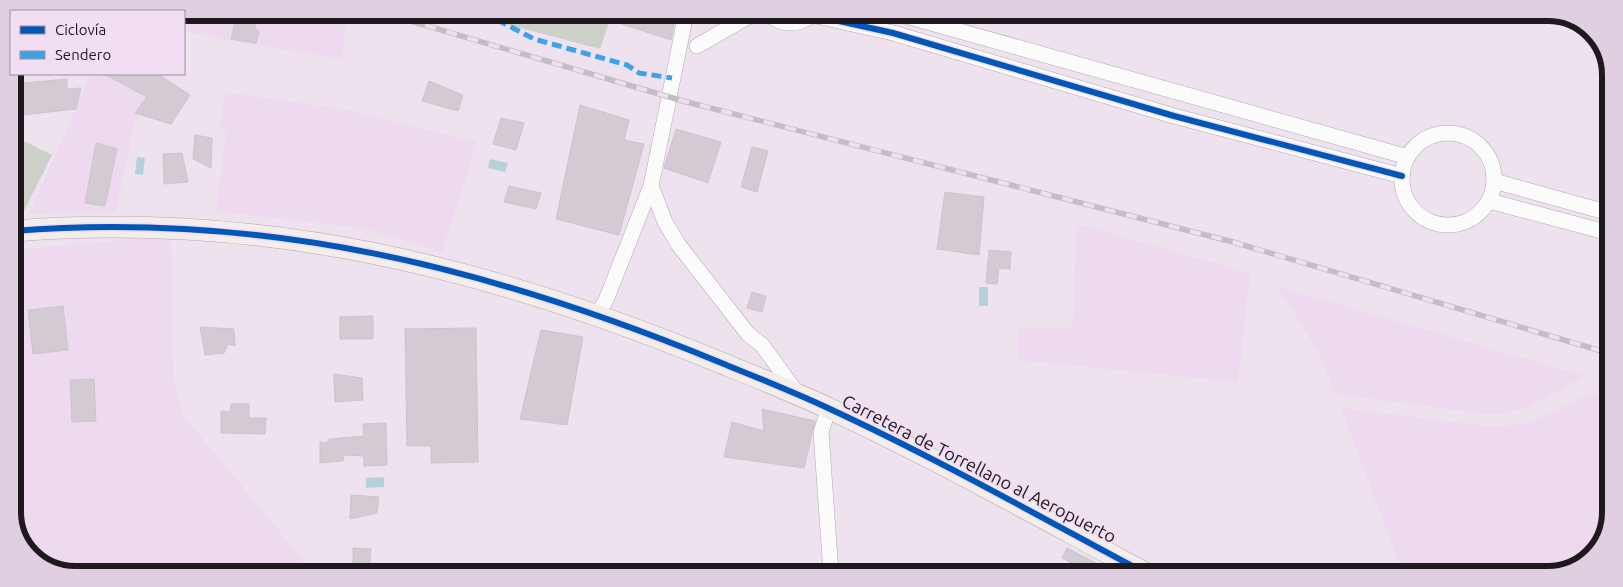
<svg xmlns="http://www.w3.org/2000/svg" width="1623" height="587" font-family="Ubuntu,sans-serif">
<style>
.built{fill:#eddaef}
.green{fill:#ccd0c6}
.water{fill:#b5d2d8}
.building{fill:#d3cad3;stroke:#ccc4cd}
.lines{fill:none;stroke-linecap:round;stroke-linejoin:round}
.street-casing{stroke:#b1a9b2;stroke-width:16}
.secondary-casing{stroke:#b1a9b2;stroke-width:22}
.street{stroke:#fcfbfc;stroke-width:15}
.secondary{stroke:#f3eeec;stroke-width:21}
.rail-casing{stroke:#c2bec2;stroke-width:5.5}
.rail{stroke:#f1def2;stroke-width:4;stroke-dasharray:11;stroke-linecap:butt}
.quiet{stroke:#3da2ea;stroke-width:5;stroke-dasharray:10 5;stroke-linecap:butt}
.cycleway-casing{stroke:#f1def2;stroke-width:9}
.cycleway{stroke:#0057b8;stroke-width:6}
.labels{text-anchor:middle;stroke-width:4;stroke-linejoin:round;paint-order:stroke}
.street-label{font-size:18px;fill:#1f181f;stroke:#f1def2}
.rim{fill:none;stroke:#1f181f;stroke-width:6}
</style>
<rect width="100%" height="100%" fill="#ede2ee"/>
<path class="built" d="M 184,13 L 313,13 L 346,23 L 342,59 L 226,40 L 184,31 Z
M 91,74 L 161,74 L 134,124 L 116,211 L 29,214 Z
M 225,92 L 354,111 L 477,142 L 442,252 L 362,228 L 216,211 L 226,132 L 219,128 Z
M 1077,224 L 1250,273 L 1238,382 L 1018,360 L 1017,329 L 1070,328 L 1073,323 Z
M 171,236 L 173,379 L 183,415 L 313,572 L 56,571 L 26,550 L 13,516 L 13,250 Z
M 1276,286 L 1585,376 L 1526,408 L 1494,415 L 1335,394 L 1318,350 Z
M 1593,393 L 1608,393 L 1607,531 L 1586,562 L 1548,574 L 1403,574 L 1341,408 L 1486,426 L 1512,425 L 1527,423 Z"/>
<path class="green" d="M 464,13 L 612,14 L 600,49 Z
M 22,140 L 52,155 L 22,215 L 13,210 L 13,160 Z"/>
<path class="water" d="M 137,157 L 145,158 L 143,175 L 135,174 Z
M 490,159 L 508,163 L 505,172 L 488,168 Z
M 979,287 L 988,287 L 988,306 L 979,306 Z
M 384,477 L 384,487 L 366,488 L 366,478 Z"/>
<path class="building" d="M 597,14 L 676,14 L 671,40 L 597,16 Z
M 236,17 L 255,24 L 255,29 L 259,32 L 256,43 L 231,39 Z
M 104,74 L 158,74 L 190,95 L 171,124 L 135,113 L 147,97 Z
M 67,79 L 67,89 L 81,88 L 76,109 L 13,116 L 13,84 Z
M 429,81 L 463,95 L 458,111 L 422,101 Z
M 580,105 L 629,120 L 624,140 L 644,144 L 619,235 L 556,219 Z
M 501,118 L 524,123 L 516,150 L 493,144 Z
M 676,129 L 721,142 L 708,183 L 664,168 Z
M 195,135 L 212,138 L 211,168 L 193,159 Z
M 96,143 L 117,149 L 105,206 L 85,203 Z
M 752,147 L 768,151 L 757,192 L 741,187 Z
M 182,153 L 188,182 L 164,184 L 163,154 Z
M 509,186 L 541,193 L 536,209 L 504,202 Z
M 945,192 L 984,197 L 979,255 L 937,249 Z
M 989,250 L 1011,252 L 1010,269 L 999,268 L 997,284 L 986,283 Z
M 752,292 L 766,296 L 762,312 L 747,308 Z
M 63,306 L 68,350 L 33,354 L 28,310 Z
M 373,316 L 373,339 L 340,339 L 340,317 Z
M 200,327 L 234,329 L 235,346 L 228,344 L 224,353 L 205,355 Z
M 476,328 L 478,462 L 431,463 L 431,446 L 407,446 L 405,329 Z
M 541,330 L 583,337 L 567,425 L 520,419 Z
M 334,374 L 362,378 L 363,400 L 335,402 Z
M 94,379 L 96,421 L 72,422 L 70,380 Z
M 231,404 L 249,404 L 249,418 L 266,418 L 265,434 L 221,433 L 221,411 L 230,412 Z
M 762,409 L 815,421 L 804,468 L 724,457 L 732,422 L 764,431 Z
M 386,423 L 387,465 L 364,466 L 364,456 L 344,455 L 343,461 L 320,463 L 320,442 L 327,443 L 329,439 L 364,436 L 363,424 Z
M 351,495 L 379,497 L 377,513 L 350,519 Z
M 353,548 L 371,549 L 369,572 L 353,572 Z
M 1067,548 L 1117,574 L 1092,574 L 1062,558 Z"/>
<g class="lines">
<g class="street-casing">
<path id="street" d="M 686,14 L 651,186 L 665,222 L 678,244 L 748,334 L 762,345 L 797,393
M 768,14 C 782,26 799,26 813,14
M 899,14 L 1408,157
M 812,15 L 893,33 L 1174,116 L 1402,176
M 697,46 L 753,14
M1402 179a46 46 0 1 1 92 0a46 46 0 1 1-92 0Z
M 1494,181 L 1609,213
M 1489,201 L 1609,233
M 597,315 L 606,300 L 651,186
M 829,408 L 821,432 L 831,573"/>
</g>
<g class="secondary-casing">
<path id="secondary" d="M 13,231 C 264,211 488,267 719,362 C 756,377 794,392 830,409 C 938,459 1042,518 1147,574"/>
</g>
<use href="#street" class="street"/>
<use href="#secondary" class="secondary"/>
<g class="rail-casing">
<path id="rail" d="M 366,13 L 390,20
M 383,13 L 683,101 L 1233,242 L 1608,353"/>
</g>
<use href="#rail" class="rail"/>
<path class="quiet" d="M 484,13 L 534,39 L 627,65 L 639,73 L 672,78"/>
<g class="cycleway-casing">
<path id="cycleway" d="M 812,15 L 893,33 L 1174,116 L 1402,176
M 13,231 C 264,211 488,267 719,362 C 756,377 794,392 830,409 C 938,459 1042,518 1147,574"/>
</g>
<use href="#cycleway" class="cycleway"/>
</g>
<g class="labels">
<g class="street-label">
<text transform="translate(979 469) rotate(27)" y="6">Carretera de Torrellano al Aeropuerto</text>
</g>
</g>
<path d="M0 0H1623V587H0ZM75 21H1548A54 54 0 0 1 1602 75V512A54 54 0 0 1 1548 566H75A54 54 0 0 1 21 512V75A54 54 0 0 1 75 21Z" fill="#e0cee1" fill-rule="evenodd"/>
<path class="rim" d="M75 21H1548A54 54 0 0 1 1602 75V512A54 54 0 0 1 1548 566H75A54 54 0 0 1 21 512V75A54 54 0 0 1 75 21Z"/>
<rect x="10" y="10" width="175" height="65" fill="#f1def2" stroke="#9d8f9e"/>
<rect x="20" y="26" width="25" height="8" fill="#0057b8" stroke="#9d8f9e"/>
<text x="55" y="35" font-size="15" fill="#1f181f">Ciclovía</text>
<rect x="20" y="51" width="25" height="8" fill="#3da2ea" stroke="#9d8f9e"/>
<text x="55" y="60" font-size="15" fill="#1f181f">Sendero</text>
</svg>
